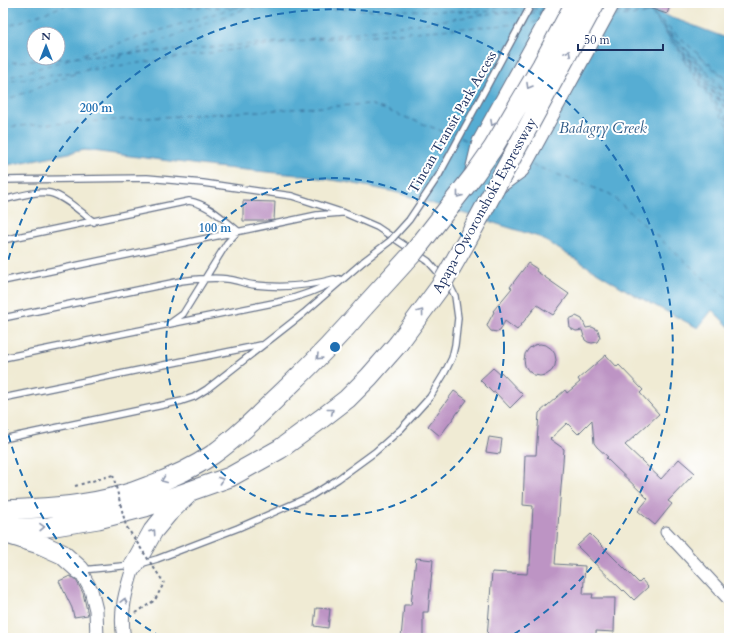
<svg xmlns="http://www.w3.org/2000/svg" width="732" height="641" font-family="Cardo,serif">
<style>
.water{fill:#56add3;stroke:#386e98;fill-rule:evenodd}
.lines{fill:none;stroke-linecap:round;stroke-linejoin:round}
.ferry{stroke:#305b87;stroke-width:1;stroke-dasharray:5 4;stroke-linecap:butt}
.building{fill:#bd94c4}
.service-casing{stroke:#667187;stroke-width:8}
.minor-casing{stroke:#667187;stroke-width:13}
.tertiary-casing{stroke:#667187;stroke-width:15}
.motorway-casing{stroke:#667187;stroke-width:21}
.path{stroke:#667187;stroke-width:2;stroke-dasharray:3 3;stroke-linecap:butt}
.service{stroke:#fff;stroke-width:5.5}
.minor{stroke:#fff;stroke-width:11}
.tertiary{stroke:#fff;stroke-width:13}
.motorway{stroke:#fff;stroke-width:19}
.service-bridge-casing{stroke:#667187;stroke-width:8;stroke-linecap:butt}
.motorway-bridge-casing{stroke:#667187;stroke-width:21;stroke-linecap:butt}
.path-bridge{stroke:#667187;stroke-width:2;stroke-dasharray:3 3;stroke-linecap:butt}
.service-bridge{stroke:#fff;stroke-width:5.5}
.motorway-bridge{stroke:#fff;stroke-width:19}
.oneway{stroke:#8d97ae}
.ring{fill:none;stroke:#1f6fb2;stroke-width:2;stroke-dasharray:7 5}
.labels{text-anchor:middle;stroke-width:4;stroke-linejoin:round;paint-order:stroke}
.street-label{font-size:14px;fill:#1b2f5e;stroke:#fff}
.water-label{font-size:15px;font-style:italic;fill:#305b87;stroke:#fff}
.centre{fill:#1f6fb2;stroke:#fff;stroke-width:2}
.ring-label{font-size:12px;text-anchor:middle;font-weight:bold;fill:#1f6fb2;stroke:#fff;stroke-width:4;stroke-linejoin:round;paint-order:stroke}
</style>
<rect width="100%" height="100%" fill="#fff"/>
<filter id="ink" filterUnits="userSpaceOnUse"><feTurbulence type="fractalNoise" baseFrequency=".025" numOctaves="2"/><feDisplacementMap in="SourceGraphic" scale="8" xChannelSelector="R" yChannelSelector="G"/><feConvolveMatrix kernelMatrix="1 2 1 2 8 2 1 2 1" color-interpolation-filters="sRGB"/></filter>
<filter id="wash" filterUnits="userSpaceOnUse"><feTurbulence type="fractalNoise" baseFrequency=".012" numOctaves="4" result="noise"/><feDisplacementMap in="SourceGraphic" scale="16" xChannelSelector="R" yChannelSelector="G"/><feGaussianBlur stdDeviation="0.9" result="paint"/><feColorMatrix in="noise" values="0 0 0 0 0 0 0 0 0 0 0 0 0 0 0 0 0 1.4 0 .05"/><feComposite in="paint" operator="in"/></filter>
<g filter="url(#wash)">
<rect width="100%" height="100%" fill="#f0ebd4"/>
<path class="water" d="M 3,3 L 639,3 L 657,12 L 729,39 L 729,327 L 712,310 L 698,328 L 631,293 L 539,237 L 395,192 L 345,182 L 298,175 L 215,167 L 84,150 L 3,166 ZM 34,34 L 58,34 L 58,58 L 34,58 Z"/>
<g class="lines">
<path class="ferry" d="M 387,3 L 526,8
M 430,3 L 527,8
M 618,5 L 650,13
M 237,7 L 249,3
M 250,7 L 261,3
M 532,8 L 545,8
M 532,9 L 544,9
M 530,12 L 544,12
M 616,12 L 624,12
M 624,12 L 631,12
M 529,13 L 543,13
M 616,13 L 652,13 L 729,120
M 654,15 L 729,81
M 614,16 L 645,14
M 656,18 L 663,25
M 524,23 L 539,22
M 659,23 L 729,107
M 663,25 L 671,33
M 663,26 L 729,100
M 3,28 L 66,5 L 524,12
M 664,32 L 729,127
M 667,33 L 729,114
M 671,34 L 729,96
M 309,39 L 495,13 L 523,13
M 679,41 L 686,49
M 687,50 L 729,94
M 129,53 L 247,8
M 683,53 L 701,76
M 698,55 L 729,83
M 74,57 L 233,8
M 683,58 L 729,123
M 689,58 L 729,105
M 3,63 L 519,24
M 84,70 L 126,54
M 700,75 L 729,112
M 702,76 L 717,96
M 3,79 L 69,59
M 3,82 L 288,42
M 718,86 L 729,97
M 718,97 L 729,111
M 3,101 L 79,72
M 3,127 L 370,104 L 458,137
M 461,138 L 473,143
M 532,165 L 610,194 L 729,301"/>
</g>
<g id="blocks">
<path class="building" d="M 639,3 L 671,3 L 667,14 L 639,5 Z
M 243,201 L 275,202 L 274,220 L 266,221 L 243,221 Z
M 528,263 L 537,269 L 536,271 L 569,294 L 553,315 L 537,305 L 517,330 L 505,321 L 500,331 L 497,332 L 491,331 L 487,326 L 488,323 L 494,312 L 493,311 L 512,288 L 510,287 Z
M 576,316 L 582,319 L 586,328 L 592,327 L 598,330 L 600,337 L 597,342 L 592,343 L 588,342 L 585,340 L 582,330 L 576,331 L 570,328 L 569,319 Z
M524 360a16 16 0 1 1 32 0a16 16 0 1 1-32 0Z
M 606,355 L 617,367 L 619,365 L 643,390 L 640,393 L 659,414 L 625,445 L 661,479 L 679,459 L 695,473 L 668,501 L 672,504 L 655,525 L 638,511 L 648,499 L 606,458 L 608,457 L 597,447 L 594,443 L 592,420 L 578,434 L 567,423 L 550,439 L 564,449 L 555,564 L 585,566 L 583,594 L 593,594 L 592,598 L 615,598 L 614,632 L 596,631 L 596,638 L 487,638 L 492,572 L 527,574 L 528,565 L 530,565 L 533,506 L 523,505 L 525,455 L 536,455 L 539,413 L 565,390 L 567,393 L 580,382 L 578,379 Z
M 493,368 L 500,374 L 501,372 L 523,395 L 510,408 L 495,392 L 493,393 L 480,380 Z
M 454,391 L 467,400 L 440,436 L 428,426 Z
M 489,437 L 502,439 L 500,454 L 486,452 Z
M 590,534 L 639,583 L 642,580 L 648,587 L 634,600 L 624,590 L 623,591 L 577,546 Z
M 416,558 L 433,560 L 428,612 L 423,612 L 423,638 L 401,638 L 404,605 L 411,605 Z
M 70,576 L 76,580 L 83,593 L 88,615 L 74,617 L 72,608 L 59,581 Z
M 316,608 L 330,609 L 328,628 L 314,626 Z"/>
</g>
</g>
<g filter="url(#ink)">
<use href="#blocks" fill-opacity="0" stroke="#667187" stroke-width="1"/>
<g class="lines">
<g class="service-casing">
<path id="service" d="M 3,180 L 147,178 L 203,183 L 292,196 L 347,214 L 377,227 L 428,261 L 450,286 L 455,296 L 458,318 L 455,345 L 452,358 L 444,374 L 430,397 L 401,429 L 375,452 L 338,479 L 311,496 L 238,528 L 157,559 L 140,564
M 3,200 C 16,197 37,190 50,193 C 64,196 82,213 94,222
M 3,240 L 189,201 C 208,204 223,219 238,231 L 227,243 L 183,314 L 169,324
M 3,281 L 317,215 L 341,213
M 3,318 L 181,281 C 196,279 213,277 227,279 C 237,280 245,284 255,285 C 281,288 309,286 334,279
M 3,358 L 278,302 C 300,297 319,290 339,279
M 3,398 L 261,345
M 3,439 L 182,401 L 194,397 L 207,389 L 304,313 L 364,261
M 82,570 L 132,565"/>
</g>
<g class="minor-casing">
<path id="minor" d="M 666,532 L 729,600"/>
</g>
<g class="tertiary-casing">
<path id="tertiary" d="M 80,570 L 91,590 L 96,610 L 97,638
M 124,638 C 119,612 126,590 134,565"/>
</g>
<g class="motorway-casing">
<path id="motorway" d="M 474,175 L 482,142 L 559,3
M 498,184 L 520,168 L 610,3
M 3,510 C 52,508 104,505 149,486 C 171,478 193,468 212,455 C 240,435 264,410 289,386 C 315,361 340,335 364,307
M 3,529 L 49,527 L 98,519 L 145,507 L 230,477 L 280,449 L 321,419 L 347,399 L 369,377 L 398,344
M 4,533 L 42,545 L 62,554 L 80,570
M 134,565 L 153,531 L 168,513 L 187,495"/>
</g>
<path class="path" d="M 75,486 L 113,475
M 136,613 L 155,600 L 164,583"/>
<use href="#service" class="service"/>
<use href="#minor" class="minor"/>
<use href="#tertiary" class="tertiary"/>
<use href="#motorway" class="motorway"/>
<g class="service-bridge-casing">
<path id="service-bridge" d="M 364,261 L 390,241 L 409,220 L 439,175 L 532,3"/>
</g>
<g class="motorway-bridge-casing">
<path id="motorway-bridge" d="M 364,307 L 414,252 L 474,175 L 493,148 L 542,65 L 575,3
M 398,344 L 440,287 L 467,240 L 595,3"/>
</g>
<path class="path-bridge" d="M 113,475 L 126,526 L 164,583"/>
<use href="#service-bridge" class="service-bridge"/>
<use href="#motorway-bridge" class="motorway-bridge"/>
</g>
<defs><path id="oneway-chevron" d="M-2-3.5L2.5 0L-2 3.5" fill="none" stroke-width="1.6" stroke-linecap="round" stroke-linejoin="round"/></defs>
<g class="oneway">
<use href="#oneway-chevron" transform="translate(568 53) rotate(-62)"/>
<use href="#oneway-chevron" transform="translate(529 86) rotate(120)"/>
<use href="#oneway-chevron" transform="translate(493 123) rotate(119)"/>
<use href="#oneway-chevron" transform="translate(459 195) rotate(128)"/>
<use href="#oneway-chevron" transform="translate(421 312) rotate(-53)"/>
<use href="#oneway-chevron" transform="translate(319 357) rotate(136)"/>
<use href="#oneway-chevron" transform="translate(331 411) rotate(-38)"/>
<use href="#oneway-chevron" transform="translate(164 480) rotate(157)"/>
<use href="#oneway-chevron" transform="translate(221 480) rotate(-20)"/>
<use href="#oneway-chevron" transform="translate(42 527) rotate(-2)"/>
<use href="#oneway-chevron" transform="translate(153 532) rotate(-55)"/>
<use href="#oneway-chevron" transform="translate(124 601) rotate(-78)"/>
</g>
</g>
<g class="ring">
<circle cx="335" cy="347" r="169"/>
<path d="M161 637A338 338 0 0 1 3 411M3 283A338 338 0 1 1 509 637"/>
</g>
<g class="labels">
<g class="street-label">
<text transform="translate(452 122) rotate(-60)" y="5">Tincan Transit Park Access</text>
<text transform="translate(484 205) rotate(-61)" y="5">Apapa-Oworonshoki Expressway</text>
</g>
<g class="water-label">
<text x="603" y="133">Badagry Creek</text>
</g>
</g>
<circle cx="335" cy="347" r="6" class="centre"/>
<g class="ring-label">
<text x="96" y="112">200 m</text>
<text x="215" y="232">100 m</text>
</g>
<rect width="732" height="641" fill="none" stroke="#fff" stroke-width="16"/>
<g transform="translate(46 46)"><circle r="19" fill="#ffffff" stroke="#a4acbf"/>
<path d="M0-3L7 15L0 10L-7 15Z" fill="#1f6fb2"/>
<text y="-6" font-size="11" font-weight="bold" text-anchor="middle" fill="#1b2f5e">N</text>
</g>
<path d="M578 44v6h85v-6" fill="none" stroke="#1b2f5e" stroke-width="2"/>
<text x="584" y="44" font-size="12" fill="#1b2f5e" stroke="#ffffff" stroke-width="3" paint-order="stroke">50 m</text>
</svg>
